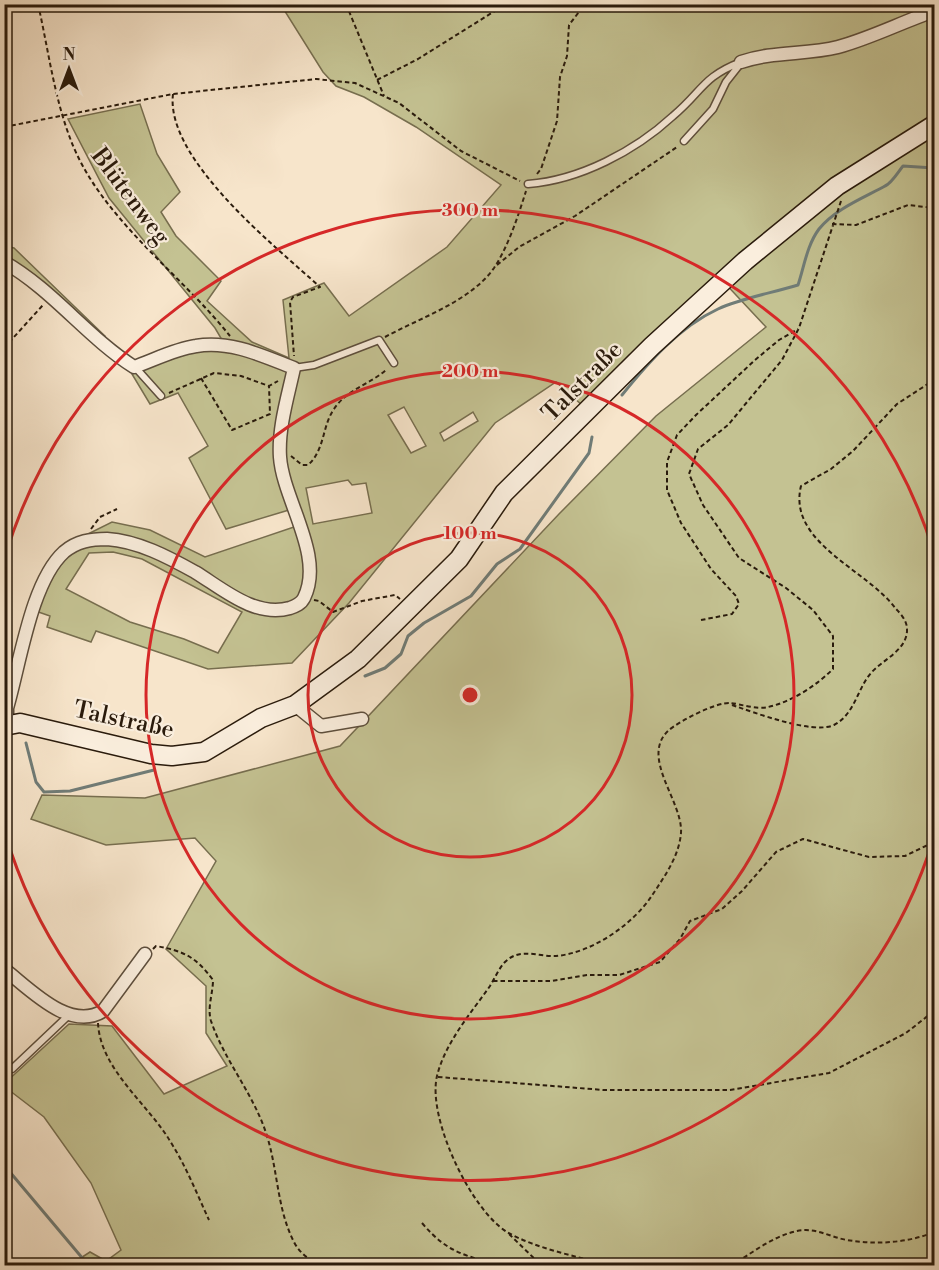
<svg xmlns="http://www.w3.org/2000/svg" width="939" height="1270" font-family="'Libre Bodoni',serif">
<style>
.green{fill:#c4c292;stroke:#776e4f;stroke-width:1.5;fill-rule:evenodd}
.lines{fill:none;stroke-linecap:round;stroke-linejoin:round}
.stream{stroke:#707c77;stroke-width:3}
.lane-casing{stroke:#5d4e3c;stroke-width:9}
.street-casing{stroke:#5d4e3c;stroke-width:15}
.secondary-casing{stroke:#2a1b0c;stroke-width:21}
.path{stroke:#2a1b0c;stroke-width:2;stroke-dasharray:4.5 3;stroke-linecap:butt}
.lane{stroke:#faeedd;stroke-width:6}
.street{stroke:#faeedd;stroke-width:12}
.secondary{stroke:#faeedd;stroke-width:18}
.ring{fill:none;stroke:#d62828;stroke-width:3}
.labels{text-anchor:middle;stroke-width:4.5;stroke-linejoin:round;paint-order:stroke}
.street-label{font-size:24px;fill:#2a1b0c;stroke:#faeedd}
.centre{fill:#d62828;stroke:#faeedd;stroke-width:3}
.ring-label{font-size:18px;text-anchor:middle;font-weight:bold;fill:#d62828;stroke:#faeedd;stroke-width:4.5;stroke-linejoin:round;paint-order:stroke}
</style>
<rect width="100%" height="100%" fill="#f7e5cb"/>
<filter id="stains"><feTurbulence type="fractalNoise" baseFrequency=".00333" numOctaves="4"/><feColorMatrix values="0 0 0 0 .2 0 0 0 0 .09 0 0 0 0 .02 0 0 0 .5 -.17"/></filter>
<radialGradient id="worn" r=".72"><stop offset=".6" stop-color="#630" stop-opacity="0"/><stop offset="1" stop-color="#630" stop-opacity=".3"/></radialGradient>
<path class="green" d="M 281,5 L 934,5 L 934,1265 L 70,1265 L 90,1252 L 106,1261 L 121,1250 L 91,1183 L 44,1117 L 5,1087 L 5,1083 L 69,1024 L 112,1026 L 164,1094 L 227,1066 L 206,1033 L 206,986 L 166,949 L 216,861 L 195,838 L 106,845 L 31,819 L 42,795 L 145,798 L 340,746 L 559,514 L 656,416 L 766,327 L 721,279 L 582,405 L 556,382 L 495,423 L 349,603 L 292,663 L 208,669 L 96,631 L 91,642 L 47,627 L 50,616 L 27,608 L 46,567 L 82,537 L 112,522 L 150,530 L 205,557 L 294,527 L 289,510 L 226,529 L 189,458 L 208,446 L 178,393 L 150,404 L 132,374 L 192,349 L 228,350 L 215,328 L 109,198 L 68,119 L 140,104 L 157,154 L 180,192 L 161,212 L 176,236 L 221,281 L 207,301 L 252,342 L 289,358 L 283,300 L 324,283 L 349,316 L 447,247 L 501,185 L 416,127 L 364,97 L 336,86 L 323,72 ZM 404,407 L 426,446 L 411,453 L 388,415 ZM 473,412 L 478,421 L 444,441 L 440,433 ZM 348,480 L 352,485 L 366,483 L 372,513 L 313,524 L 306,488 ZM 113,552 L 142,559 L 242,612 L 218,653 L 184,639 L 130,622 L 66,589 L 89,553 Z
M 4,246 L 14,248 L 105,336 L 103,339 L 36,276 L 5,256 Z"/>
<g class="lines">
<path class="stream" d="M 622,395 C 648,363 679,327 718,309 C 742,298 772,293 798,285 C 804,267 807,245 819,229 C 835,209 863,198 885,186 C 892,183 898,172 903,166 L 934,168
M 365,676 L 385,668 L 401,654 L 408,636 L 424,623 L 471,596 L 497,564 L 520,549 L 589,453 L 592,437
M 26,743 L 36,782 L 44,792 L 70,791 L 154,770
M 4,1165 L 89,1266"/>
<g class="lane-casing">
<path id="lane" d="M 684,141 L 713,109 L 726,82 L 741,63
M 528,184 C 580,180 635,151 673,116 C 702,92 702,77 741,62
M 135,367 L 161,396
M 294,368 L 314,365 L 379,340 L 394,363
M 12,1069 L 70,1014"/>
</g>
<g class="street-casing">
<path id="street" d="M 741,62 C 773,51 806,55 838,47 C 871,38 902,22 934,11
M 4,262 C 53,290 87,337 134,367 C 154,360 175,349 196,346 C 230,340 263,356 294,368 C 288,396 278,428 280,457 C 283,500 325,556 304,598 C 301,604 296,606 290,608 C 255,618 223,589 195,572 C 168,557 138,541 107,539 C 91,539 77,541 64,552 C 31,582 20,664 7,708 L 7,725
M 295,705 L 321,726 L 362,719
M 4,969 C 29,988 69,1032 103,1011 L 145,954"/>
</g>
<g class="secondary-casing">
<path id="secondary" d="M 4,726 L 20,723 L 151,754 L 172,756 L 204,752 L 261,718 L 295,705 L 358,659 L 459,559 L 504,493 L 652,346 L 745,261 L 837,186 L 934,125"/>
</g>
<path class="path" d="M 38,4 C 48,48 54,96 70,138 C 99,217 179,272 230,336
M 346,4 L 384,96
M 377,80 L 418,59 L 506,4
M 173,94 C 165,159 276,247 320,287 L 293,297 L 290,302 L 294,356
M 4,127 L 173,94 L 316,79 L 355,83 L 399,103 L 461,151 L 520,181
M 537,174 L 541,169 L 557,121 L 560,77 L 567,56 L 569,25 L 585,4
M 832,224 L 856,225 L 908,205 L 934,208
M 497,265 L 519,247 L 575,216 L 677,147
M 385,337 C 420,318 471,301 494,268 C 509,245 518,216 526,191
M 4,348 L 43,305
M 201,378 L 232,430 L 270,414 L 269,386
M 169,393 L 214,373 L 241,376 L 269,386 L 278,381
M 291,456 L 302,465 L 308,465 C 325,450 322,426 334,409 C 347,389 371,384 387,369
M 91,529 L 100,517 L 117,509
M 314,600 L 319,601 L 333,612 L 362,601 L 395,595 L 400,599
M 701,620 L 732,614 L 739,604 L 736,596 L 711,569 L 681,523 L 667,490 L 667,462 L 677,435 L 696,415 L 755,360 L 779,340 L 798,329
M 732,705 C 753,712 813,735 834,725 C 855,714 857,689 871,673 C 882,660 908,650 907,629 C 907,621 901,614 896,609 C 868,570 787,543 801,486 L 831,469 L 853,451 L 897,404 L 934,380
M 153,949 L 156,946 C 184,951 196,957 213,980 C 213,993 207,1008 211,1021 C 225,1062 254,1094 267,1136 C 278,1171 277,1209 294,1242 C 300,1254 310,1260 321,1266
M 493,981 L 551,981 L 587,975 L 619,975 L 660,962 L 680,939 L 690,921 L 722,909 L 742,891 L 776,852 L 803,839 L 869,857 L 905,856 L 934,842
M 98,1023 C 100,1069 148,1104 170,1141 C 186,1166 197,1194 209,1220
M 438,1077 L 604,1090 L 730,1090 L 829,1073 L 906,1033 L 934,1011
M 422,1223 C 448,1254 467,1256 504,1266
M 509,1234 L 542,1266
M 612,1266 C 580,1257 536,1249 507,1232 C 471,1210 427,1118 437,1076 C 445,1043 471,1013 490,986 C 495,978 499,968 505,962 C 520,947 539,957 556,956 C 591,953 631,926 651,897 C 664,877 679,857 681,833 C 683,801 639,757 669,730 C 680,721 716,702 730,703 C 741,704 757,710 768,707 C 791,702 816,686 833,669 L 833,636 L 813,610 L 786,588 L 739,558 L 703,505 L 689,474 L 698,449 L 728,425 L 782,360 L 799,328 L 841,201
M 731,1266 C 752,1253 773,1236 797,1231 C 816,1227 829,1237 847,1240 C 875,1245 908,1243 934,1232"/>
<use href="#lane" class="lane"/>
<use href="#street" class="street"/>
<use href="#secondary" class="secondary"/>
</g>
<g class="ring">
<circle cx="470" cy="695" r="162"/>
<circle cx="470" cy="695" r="324"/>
<path d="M934 837A485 485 0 0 1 5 833M5 557A485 485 0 0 1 934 553"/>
</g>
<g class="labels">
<g class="street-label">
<text transform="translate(131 196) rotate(53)" y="8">Blütenweg</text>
<text transform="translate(582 381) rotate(-45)" y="8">Talstraße</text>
<text transform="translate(124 719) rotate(12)" y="8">Talstraße</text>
</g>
</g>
<circle cx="470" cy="695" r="9" class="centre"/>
<g class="ring-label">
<text x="470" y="216">300 m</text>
<text x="470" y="377">200 m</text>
<text x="470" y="539">100 m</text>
</g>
<rect width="939" height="1270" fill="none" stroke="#f7e5cb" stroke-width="24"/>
<rect x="6" y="6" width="927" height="1258" fill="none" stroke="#2a1b0c" stroke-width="3"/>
<rect x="12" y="12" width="915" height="1246" fill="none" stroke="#2a1b0c" stroke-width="1.5"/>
<g transform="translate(69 69)" stroke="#faeedd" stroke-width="4.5" paint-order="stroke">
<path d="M0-4.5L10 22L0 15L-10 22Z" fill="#2a1b0c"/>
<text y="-9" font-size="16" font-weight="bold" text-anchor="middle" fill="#2a1b0c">N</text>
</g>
<rect width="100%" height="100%" filter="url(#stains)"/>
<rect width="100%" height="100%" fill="url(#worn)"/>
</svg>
